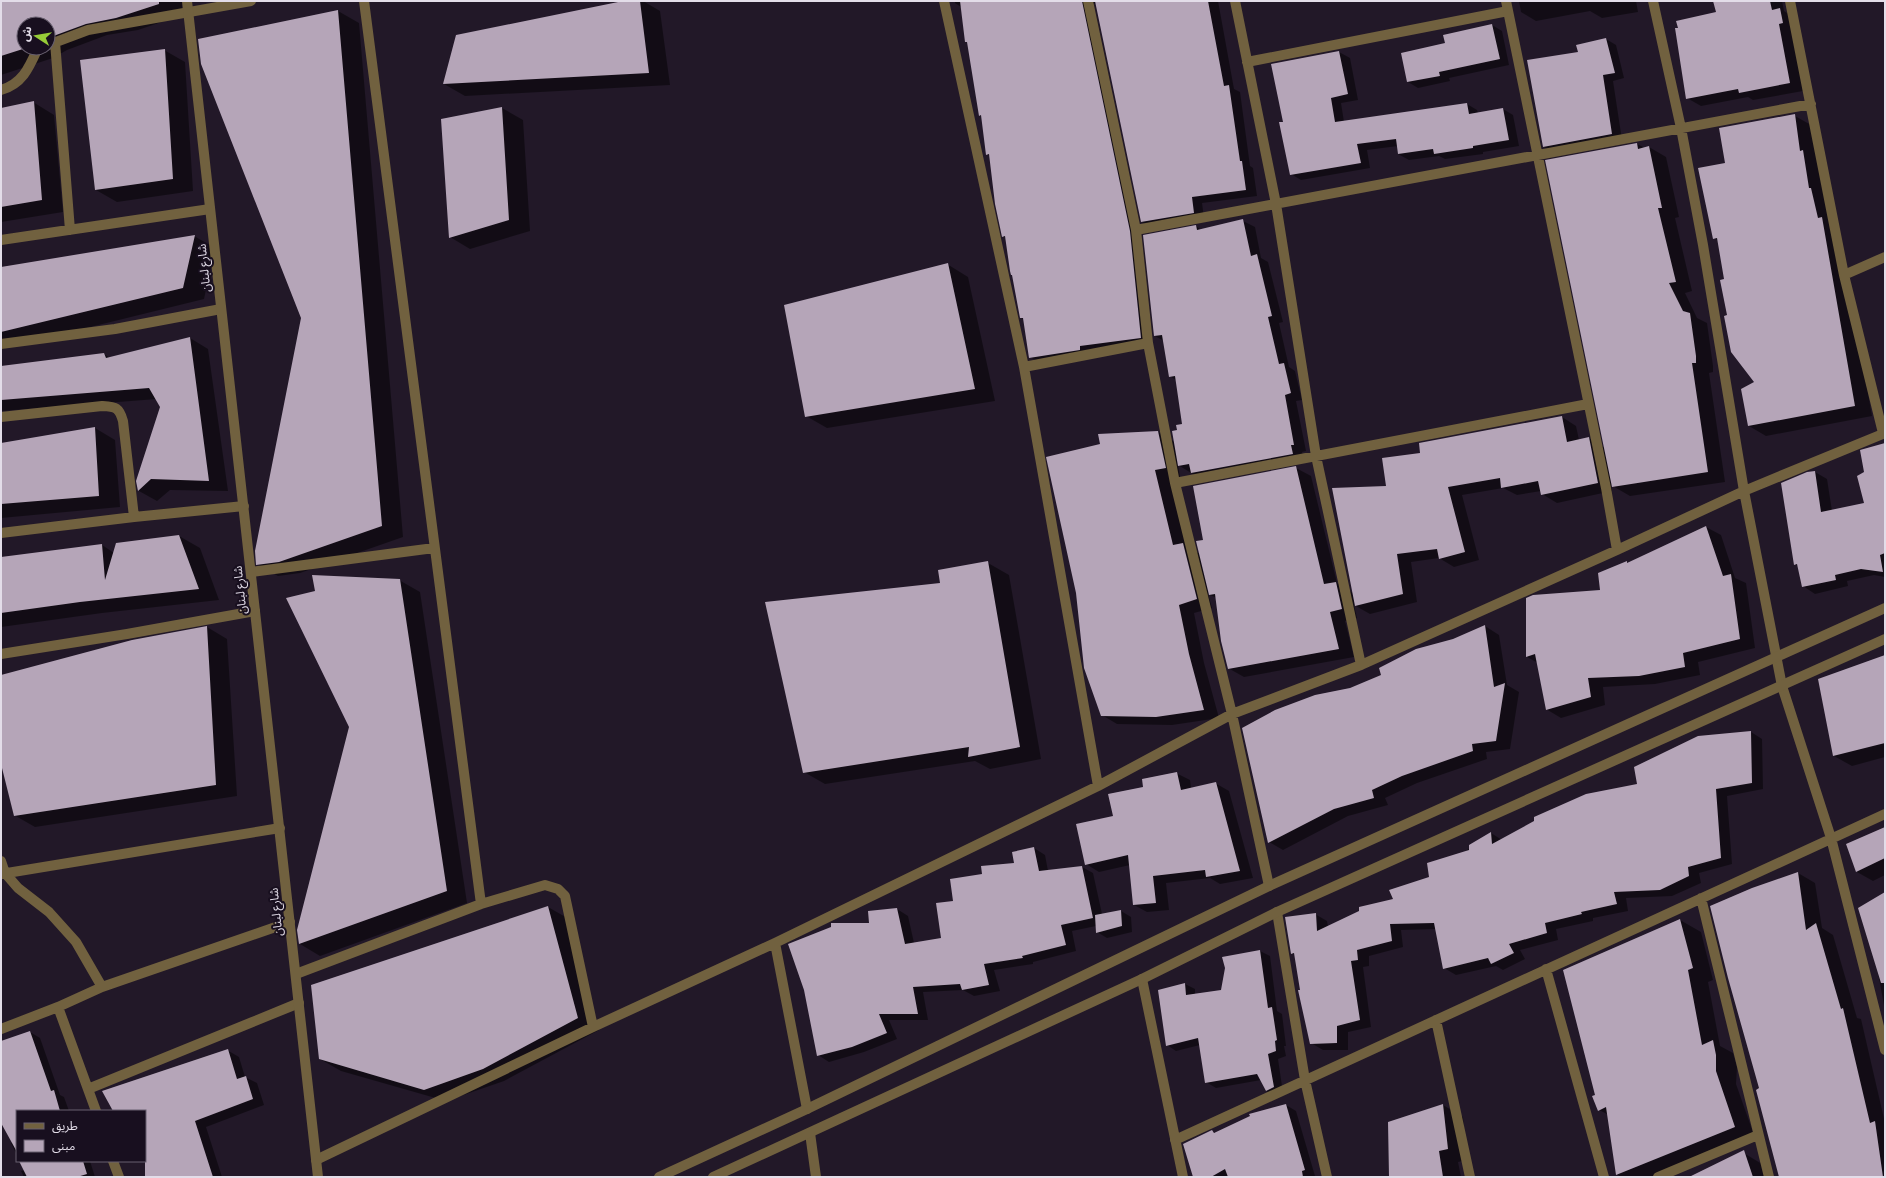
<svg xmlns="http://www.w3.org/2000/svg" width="1886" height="1178" font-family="Commissioner,'Noto Sans Arabic',sans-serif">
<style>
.shadow{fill:#0007;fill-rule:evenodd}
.building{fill:#b5a5b8}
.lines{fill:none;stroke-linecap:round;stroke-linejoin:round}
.minor{stroke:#71613f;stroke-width:10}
.tertiary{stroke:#71613f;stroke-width:10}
.labels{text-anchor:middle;stroke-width:4;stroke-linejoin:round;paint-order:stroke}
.street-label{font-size:12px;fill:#e3dde9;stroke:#180f1f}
</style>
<rect width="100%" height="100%" fill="#221828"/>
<path class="shadow" d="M 1,1 L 182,1 L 182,15 L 138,30 L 107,35 L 67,50 L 53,58 L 1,75 ZM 24,24 L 48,24 L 48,48 L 24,48 Z
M 628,1 L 643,1 L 660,11 L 670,85 L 465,96 L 444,84 Z
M 955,1 L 1218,1 L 1234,89 L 1240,92 L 1250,166 L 1253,168 L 1257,196 L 1202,203 L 1204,218 L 1153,228 L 1142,222 L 1096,2 L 1092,6 L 1151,343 L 1040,363 L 1030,357 L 1024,319 L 1021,318 L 1006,238 L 1003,236 L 990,156 L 987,154 L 982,117 L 980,115 L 968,43 L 966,41 L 961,7 L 955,3 Z
M 1519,1 L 1636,1 L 1638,12 L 1602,18 L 1590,11 L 1536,21 L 1521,12 Z
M 1714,1 L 1782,1 L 1784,11 L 1793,17 L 1803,91 L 1753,100 L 1748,97 L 1701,106 L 1687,98 L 1717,13 Z
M 338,11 L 359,23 L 403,537 L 300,573 L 278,576 L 257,564 L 302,318 L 199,40 Z
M 1492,25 L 1502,31 L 1509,65 L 1449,78 L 1450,81 L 1418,88 L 1408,82 Z
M 1606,39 L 1616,45 L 1624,78 L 1613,81 L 1622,140 L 1554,153 L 1544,147 L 1579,52 Z
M 164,50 L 185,62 L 193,191 L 117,202 L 96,190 Z
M 1339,52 L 1350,58 L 1358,100 L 1341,103 L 1344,122 L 1467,104 L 1477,110 L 1478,113 L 1503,109 L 1513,115 L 1519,146 L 1483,152 L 1483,154 L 1445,159 L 1439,156 L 1409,160 L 1398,154 L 1398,146 L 1367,150 L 1370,168 L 1301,180 L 1291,174 L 1284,123 Z
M 33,102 L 54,115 L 63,212 L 1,222 L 1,109 Z
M 502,108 L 523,120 L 530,231 L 470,249 L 450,237 L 442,120 Z
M 1795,116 L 1811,125 L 1839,228 L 1872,416 L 1766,436 L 1749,426 L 1742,389 L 1755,382 L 1729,316 L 1725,280 L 1719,241 L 1714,238 L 1726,164 Z
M 1637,144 L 1645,148 L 1649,147 L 1666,157 L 1679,217 L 1675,218 L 1692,291 L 1685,293 L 1697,318 L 1707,323 L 1713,366 L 1713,372 L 1709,373 L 1725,482 L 1630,496 L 1611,485 L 1612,491 L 1557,503 L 1542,494 L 1541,491 L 1517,495 L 1503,488 L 1462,495 L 1479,560 L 1454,567 L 1439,558 L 1411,562 L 1417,602 L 1370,614 L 1354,605 L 1357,618 L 1345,621 L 1354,657 L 1244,677 L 1228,668 L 1217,598 L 1208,594 L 1212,608 L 1194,613 L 1204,663 L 1219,718 L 1172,725 L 1117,724 L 1102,715 L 1158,432 L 1175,442 L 1178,431 L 1183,424 L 1177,381 L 1170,376 L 1164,341 L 1155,336 L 1196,226 L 1201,230 L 1243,221 L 1255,227 L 1261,258 L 1268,262 L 1283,322 L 1279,323 L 1289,367 L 1295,371 L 1302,400 L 1296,401 L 1306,451 L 1302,452 L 1304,460 L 1203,480 L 1178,465 L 1180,477 L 1170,479 L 1186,546 L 1200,554 L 1205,541 L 1296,468 L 1311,476 L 1337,583 L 1353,593 L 1387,487 L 1421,453 L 1562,417 L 1576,426 L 1579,440 L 1589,438 L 1605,448 Z
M 194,236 L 215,248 L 204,299 L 1,349 L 1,268 Z
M 947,264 L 968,277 L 995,401 L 827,428 L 806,416 Z
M 190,338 L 208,349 L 228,491 L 170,490 L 157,501 L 139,491 L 137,481 L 161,407 L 157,399 L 1,411 L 1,367 L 104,354 L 110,358 Z
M 95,428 L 115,440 L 120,507 L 1,518 L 1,444 Z
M 1885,444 L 1885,577 L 1874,575 L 1847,581 L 1848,586 L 1815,594 L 1803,586 L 1799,567 L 1795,564 L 1815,472 L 1827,479 L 1832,511 L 1866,504 L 1865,472 L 1861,451 Z
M 1706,527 L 1721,535 L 1735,578 L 1746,583 L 1755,648 L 1698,662 L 1700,675 L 1655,684 L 1603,687 L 1605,705 L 1561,718 L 1546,709 L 1538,663 L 1527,657 L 1601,591 L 1627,563 L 1628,563 Z
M 179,536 L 200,548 L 219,600 L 102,613 L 1,627 L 1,558 L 102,545 L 114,553 Z
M 988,563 L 1009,575 L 1041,759 L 990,769 L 975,761 L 825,784 L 804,772 L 941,584 Z
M 399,580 L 420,592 L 467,903 L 320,956 L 300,944 Z
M 1485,626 L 1499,635 L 1507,685 L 1519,692 L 1510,749 L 1486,752 L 1487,759 L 1417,783 L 1385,798 L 1388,805 L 1348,816 L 1283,850 L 1269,842 L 1350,688 L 1382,676 L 1454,640 Z
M 207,627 L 227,639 L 237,796 L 35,827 L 14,815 L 1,759 L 1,676 Z
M 1885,656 L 1885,757 L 1852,766 L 1834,756 Z
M 1751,732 L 1762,739 L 1763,789 L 1727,796 L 1732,864 L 1699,873 L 1701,883 L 1672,896 L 1626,898 L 1628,911 L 1593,918 L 1593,921 L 1556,929 L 1558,940 L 1520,950 L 1525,959 L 1503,970 L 1496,966 L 1456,975 L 1444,968 L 1436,929 L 1401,930 L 1403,947 L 1369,956 L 1369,966 L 1363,967 L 1371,1027 L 1348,1032 L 1348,1050 L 1323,1050 L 1311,1043 L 1296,955 L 1291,953 L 1315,914 L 1327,921 L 1328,927 L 1394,900 L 1430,877 L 1491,833 L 1502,840 L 1638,785 Z
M 1176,773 L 1190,780 L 1191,788 L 1215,783 L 1229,791 L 1253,878 L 1220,884 L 1210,878 L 1166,883 L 1169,910 L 1147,912 L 1134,905 L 1130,865 L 1099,872 L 1086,864 L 1114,816 Z
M 1885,828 L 1885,875 L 1873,881 L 1857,872 L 1847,845 Z
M 1034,848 L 1045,855 L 1048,871 L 1082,867 L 1093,873 L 1102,914 L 1121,911 L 1131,917 L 1132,932 L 1107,938 L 1097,932 L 1096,926 L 1072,931 L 1076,951 L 1033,962 L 1033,964 L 994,970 L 1000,991 L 974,996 L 963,990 L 923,992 L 928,1020 L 889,1020 L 897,1039 L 864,1052 L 829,1062 L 818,1055 L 870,924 L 897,909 L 908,916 L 914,943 L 942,939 L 954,902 L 983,875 L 1015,863 Z
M 1798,873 L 1815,883 L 1822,928 L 1833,935 L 1857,1018 L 1861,1019 L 1885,1123 L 1885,1177 L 1780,1177 Z
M 1885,893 L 1885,1011 L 1877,967 Z
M 548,907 L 569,919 L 599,1030 L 504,1081 L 446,1101 L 341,1071 L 320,1059 Z
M 1680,920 L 1701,932 L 1713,980 L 1708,982 L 1720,1046 L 1733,1053 L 1737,1067 L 1736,1084 L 1755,1138 L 1660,1177 L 1621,1177 L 1617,1174 L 1609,1115 L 1599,1110 L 1596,1095 Z
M 1260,951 L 1270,956 L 1277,1011 L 1282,1014 L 1286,1046 L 1284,1046 L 1286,1056 L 1278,1059 L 1283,1093 L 1276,1096 L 1266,1091 L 1261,1080 L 1216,1088 L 1206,1082 L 1200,1045 L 1176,1051 L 1167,1045 L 1185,984 L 1195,989 L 1195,995 L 1222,991 Z
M 30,1032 L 40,1038 L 60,1095 L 64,1097 L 69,1111 L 17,1111 L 17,1155 L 11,1143 L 13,1143 L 1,1121 L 1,1042 Z
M 227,1050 L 239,1057 L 245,1077 L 257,1083 L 264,1105 L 206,1127 L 222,1177 L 149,1177 L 145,1156 L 145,1111 L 114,1111 Z
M 1286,1105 L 1296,1111 L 1315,1176 L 1313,1177 L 1192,1177 L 1212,1131 L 1216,1133 Z
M 1443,1105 L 1463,1117 L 1467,1160 L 1458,1162 L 1461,1177 L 1390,1177 Z
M 1742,1152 L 1762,1164 L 1765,1177 L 1692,1177 Z
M 20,1161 L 90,1161 L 95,1177 L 24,1177 L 21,1171 L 25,1170 Z"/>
<path class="building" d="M 1,1 L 159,1 L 159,4 L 116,18 L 86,24 L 48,38 L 48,24 L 24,24 L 24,48 L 26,48 L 1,56 Z
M 623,1 L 640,1 L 649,73 L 443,84 L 456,35 Z
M 960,1 L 1082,1 L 1130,231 L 1141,338 L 1080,346 L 1080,350 L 1029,358 L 1023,318 L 1020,318 L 1012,275 L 1011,275 L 1010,271 L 1005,236 L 1002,237 L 995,204 L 989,154 L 986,155 L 981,115 L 979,116 L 967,42 L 965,42 Z
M 1095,1 L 1208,1 L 1224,86 L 1229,85 L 1240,161 L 1242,161 L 1246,190 L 1192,197 L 1194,213 L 1141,222 Z
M 1713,1 L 1770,1 L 1772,10 L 1780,8 L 1783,23 L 1779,24 L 1790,83 L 1739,93 L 1738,89 L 1686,99 L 1675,28 L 1678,28 L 1676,21 L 1716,12 Z
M 338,10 L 382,526 L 279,562 L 256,565 L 255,551 L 301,318 L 201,64 L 198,39 Z
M 1492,24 L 1500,59 L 1439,72 L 1440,76 L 1407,82 L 1401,53 L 1445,43 L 1443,35 Z
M 1606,38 L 1615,73 L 1603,75 L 1612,134 L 1543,147 L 1527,60 L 1578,52 L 1576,45 Z
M 165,49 L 173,179 L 95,190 L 80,60 Z
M 1339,51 L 1348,94 L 1331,98 L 1335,122 L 1467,103 L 1469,114 L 1503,108 L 1509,140 L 1473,146 L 1473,148 L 1434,154 L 1433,149 L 1398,154 L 1396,139 L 1357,144 L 1361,163 L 1290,175 L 1279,122 L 1283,122 L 1271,64 Z
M 34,101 L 42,200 L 1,207 L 1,108 Z
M 502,107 L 509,220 L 449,238 L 441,119 Z
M 1795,114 L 1800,151 L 1803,150 L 1809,188 L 1811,188 L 1818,218 L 1822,217 L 1855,406 L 1748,426 L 1741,389 L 1754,382 L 1731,352 L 1724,316 L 1727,315 L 1720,280 L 1724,279 L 1717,238 L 1713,239 L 1698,168 L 1725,163 L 1719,128 Z
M 1637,143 L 1638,149 L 1649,146 L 1662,208 L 1658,208 L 1676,282 L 1669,283 L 1683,311 L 1690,313 L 1696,356 L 1696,363 L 1692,363 L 1708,472 L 1612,487 L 1545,160 Z
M 1243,219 L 1251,256 L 1257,254 L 1272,316 L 1268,317 L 1279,364 L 1284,363 L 1291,393 L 1285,395 L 1294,445 L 1291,445 L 1293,454 L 1191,473 L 1189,464 L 1178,466 L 1172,431 L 1177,430 L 1176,425 L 1182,424 L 1175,376 L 1169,377 L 1162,335 L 1154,336 L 1143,235 L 1196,225 L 1197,230 Z
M 195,235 L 183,288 L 1,332 L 1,267 Z
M 948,263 L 975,389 L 805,417 L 784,305 Z
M 190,337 L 209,481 L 151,479 L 138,491 L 136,481 L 160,407 L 149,388 L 1,400 L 1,366 L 104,353 L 106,358 Z
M 1562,416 L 1567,442 L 1589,437 L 1598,483 L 1541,495 L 1538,481 L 1501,488 L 1500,478 L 1448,487 L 1465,552 L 1439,559 L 1437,549 L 1397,554 L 1403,594 L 1355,606 L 1332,488 L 1386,486 L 1382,458 L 1420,453 L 1419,443 Z
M 95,427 L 99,496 L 1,504 L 1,443 Z
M 1158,431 L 1166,468 L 1155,470 L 1173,545 L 1183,543 L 1197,599 L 1179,605 L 1189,654 L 1204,710 L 1156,717 L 1101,716 L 1084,668 L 1076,593 L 1046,457 L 1100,444 L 1098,434 Z
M 1885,443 L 1885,553 L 1880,555 L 1883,572 L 1861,569 L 1835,575 L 1836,580 L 1802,587 L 1797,564 L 1794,565 L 1781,483 L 1807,472 L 1815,471 L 1821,512 L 1864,503 L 1857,476 L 1864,472 L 1860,450 Z
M 1296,466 L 1324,584 L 1336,582 L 1342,609 L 1330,612 L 1339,649 L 1228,669 L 1221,641 L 1215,594 L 1209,595 L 1196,541 L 1203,540 L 1193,486 Z
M 1706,526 L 1723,576 L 1731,574 L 1740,639 L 1683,653 L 1685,667 L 1639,676 L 1588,678 L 1591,697 L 1546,710 L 1535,654 L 1526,657 L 1526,598 L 1533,595 L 1600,590 L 1598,573 L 1627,561 L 1627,563 Z
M 179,535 L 199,589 L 80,602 L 1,613 L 1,557 L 102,544 L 105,580 L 116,543 Z
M 988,561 L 1020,747 L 968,757 L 969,747 L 803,773 L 765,602 L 940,583 L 938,570 Z
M 312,575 L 400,579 L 447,891 L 299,944 L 297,930 L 349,727 L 286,598 L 315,591 Z
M 1485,625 L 1494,687 L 1505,683 L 1496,741 L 1472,744 L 1473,751 L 1402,776 L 1372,790 L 1374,798 L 1334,809 L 1268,843 L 1242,728 L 1275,710 L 1315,695 L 1350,688 L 1381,675 L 1379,668 L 1416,649 L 1453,639 Z
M 207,626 L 216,785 L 14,816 L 1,764 L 1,675 L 132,640 Z
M 1885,655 L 1885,743 L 1833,756 L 1818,679 Z
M 1751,731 L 1752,783 L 1716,789 L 1721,858 L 1688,867 L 1689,876 L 1660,890 L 1614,892 L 1617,904 L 1581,912 L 1582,914 L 1545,923 L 1547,933 L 1509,944 L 1514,953 L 1491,964 L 1488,958 L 1443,969 L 1434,923 L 1390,924 L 1392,941 L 1357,950 L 1358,960 L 1351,961 L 1360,1020 L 1337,1026 L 1337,1043 L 1310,1044 L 1298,990 L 1300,990 L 1294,953 L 1291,954 L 1285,917 L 1316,913 L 1317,931 L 1359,911 L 1359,907 L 1393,899 L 1389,890 L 1429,877 L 1427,863 L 1469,850 L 1469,845 L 1491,832 L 1492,844 L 1534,821 L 1534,817 L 1586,794 L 1637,784 L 1634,767 L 1698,736 Z
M 1177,772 L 1181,790 L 1216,782 L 1240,871 L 1206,877 L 1205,870 L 1153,876 L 1156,903 L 1133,905 L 1128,855 L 1085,865 L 1076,824 L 1113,816 L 1108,794 L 1143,787 L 1142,779 Z
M 1885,827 L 1885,858 L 1856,872 L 1846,844 Z
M 1034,847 L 1039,871 L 1082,866 L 1093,918 L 1061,925 L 1066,945 L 1022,956 L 1023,958 L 984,964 L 989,985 L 962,990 L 960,984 L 913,987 L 918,1014 L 879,1014 L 887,1033 L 852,1047 L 817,1056 L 804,990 L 788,944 L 831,927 L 831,923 L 869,923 L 868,911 L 897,908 L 905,944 L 941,938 L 936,903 L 953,901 L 950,879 L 982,874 L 981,866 L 1014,863 L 1012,852 Z
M 1798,872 L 1806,930 L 1816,923 L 1841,1009 L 1843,1008 L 1870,1123 L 1875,1121 L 1883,1177 L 1779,1177 L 1756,1090 L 1759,1088 L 1728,978 L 1710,906 L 1752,888 Z
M 1885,892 L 1885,983 L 1881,983 L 1858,908 Z
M 548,906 L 578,1018 L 483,1069 L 424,1090 L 319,1059 L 311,985 Z
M 1121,910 L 1122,926 L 1096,933 L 1095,915 Z
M 1680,919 L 1693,968 L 1688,970 L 1702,1045 L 1713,1040 L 1716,1055 L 1716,1071 L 1735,1127 L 1616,1175 L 1606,1107 L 1598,1111 L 1592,1096 L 1595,1095 L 1563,970 Z
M 1260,950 L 1268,1008 L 1272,1007 L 1277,1040 L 1275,1041 L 1276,1051 L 1268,1054 L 1274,1087 L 1266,1091 L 1257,1074 L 1205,1083 L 1198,1038 L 1166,1046 L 1158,990 L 1185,983 L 1186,995 L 1221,990 L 1225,968 L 1222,957 Z
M 30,1031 L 51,1091 L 54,1090 L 60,1111 L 17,1111 L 17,1152 L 1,1123 L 1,1041 Z
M 228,1049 L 237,1079 L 246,1076 L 253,1099 L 195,1121 L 213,1177 L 145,1177 L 145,1111 L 113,1111 L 102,1091 Z
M 1286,1104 L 1305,1170 L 1302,1171 L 1303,1177 L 1228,1177 L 1225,1169 L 1211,1177 L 1193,1177 L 1183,1144 L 1212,1130 L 1214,1133 L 1250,1116 L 1249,1114 Z
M 1443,1104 L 1448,1149 L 1439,1151 L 1443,1177 L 1389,1177 L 1388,1122 Z
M 1744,1150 L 1753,1177 L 1689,1177 Z
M 19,1161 L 83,1161 L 87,1174 L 77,1177 L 27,1177 Z"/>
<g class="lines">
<path class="minor" d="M 364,1 L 481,904
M 944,1 L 1024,367 L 1098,786
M 1088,1 L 1136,230 L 1148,343 L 1175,483 L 1232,714 L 1269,886
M 1235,1 L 1276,204 L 1316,456 L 1361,665
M 1506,1 L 1606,488 L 1617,550
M 1653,1 L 1681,128 L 1703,245 L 1744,491 L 1782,686 L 1831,838 L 1885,1050
M 1790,1 L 1844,275 L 1883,433
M 55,42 L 70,230
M 48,45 L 88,30 L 251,1
M 1247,62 L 1508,11
M 1,90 C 22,84 29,68 37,50 L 41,48
M 1136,230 L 1811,104
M 1,240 L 210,209
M 1844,275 L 1885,257
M 1,344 L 115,329 L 221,309
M 1024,367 L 1148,343
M 1,417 L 102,406 C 116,407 119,407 123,421 L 134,517
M 1175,483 L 1588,404
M 1,533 L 134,517 L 244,506
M 251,572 L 434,548
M 1,654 L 127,634 L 255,611
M 1,861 L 5,873 L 18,888 L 49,912 L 76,942 L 102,987
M 1,874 L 280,828
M 1701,898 L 1769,1177
M 1277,912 L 1305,1080 L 1327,1177
M 775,943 L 807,1109
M 1546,969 L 1604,1177
M 296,974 L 481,904 L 545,885 L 558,889 L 565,896 L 593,1027
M 1142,979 L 1183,1177
M 58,1007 L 96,1111
M 1436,1020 L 1470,1177
M 1,1029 L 58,1007 L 102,987 L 290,922
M 88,1089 L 299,1003
M 810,1133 L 816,1177
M 1175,1140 L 1885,814
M 316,1160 L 593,1027 L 775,943 L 1098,786 L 1232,714 L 1361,665 L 1617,550 L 1744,491 L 1885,433
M 113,1161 L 119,1177
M 1658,1177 L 1758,1135"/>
<path class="tertiary" d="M 187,1 L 318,1177
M 659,1177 L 807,1109 L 1269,886 L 1885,608
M 713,1177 L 1142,979 L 1277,912 L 1885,639"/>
</g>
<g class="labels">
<g class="street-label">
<text transform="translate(204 268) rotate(-96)" y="4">شارع لبنان</text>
<text transform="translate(240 590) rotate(-96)" y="4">شارع لبنان</text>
<text transform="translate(276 912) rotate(-96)" y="4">شارع لبنان</text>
</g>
</g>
<rect width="1886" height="1178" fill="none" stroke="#e3dde9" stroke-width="4"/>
<rect x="16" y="1110" width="130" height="52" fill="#180f1f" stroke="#696170"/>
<rect x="24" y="1123" width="20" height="6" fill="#71613f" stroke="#696170"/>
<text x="52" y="1130" font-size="12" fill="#e3dde9">طريق</text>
<rect x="24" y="1140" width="20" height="12" fill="#b5a5b8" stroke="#696170"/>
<text x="52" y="1150" font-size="12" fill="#e3dde9">مبنى</text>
<g transform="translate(36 36) rotate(282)"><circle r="19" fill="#180f1f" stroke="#696170"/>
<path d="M0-3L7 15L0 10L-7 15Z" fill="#97cc38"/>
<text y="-6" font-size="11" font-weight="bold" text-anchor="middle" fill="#e3dde9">ش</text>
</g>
</svg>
